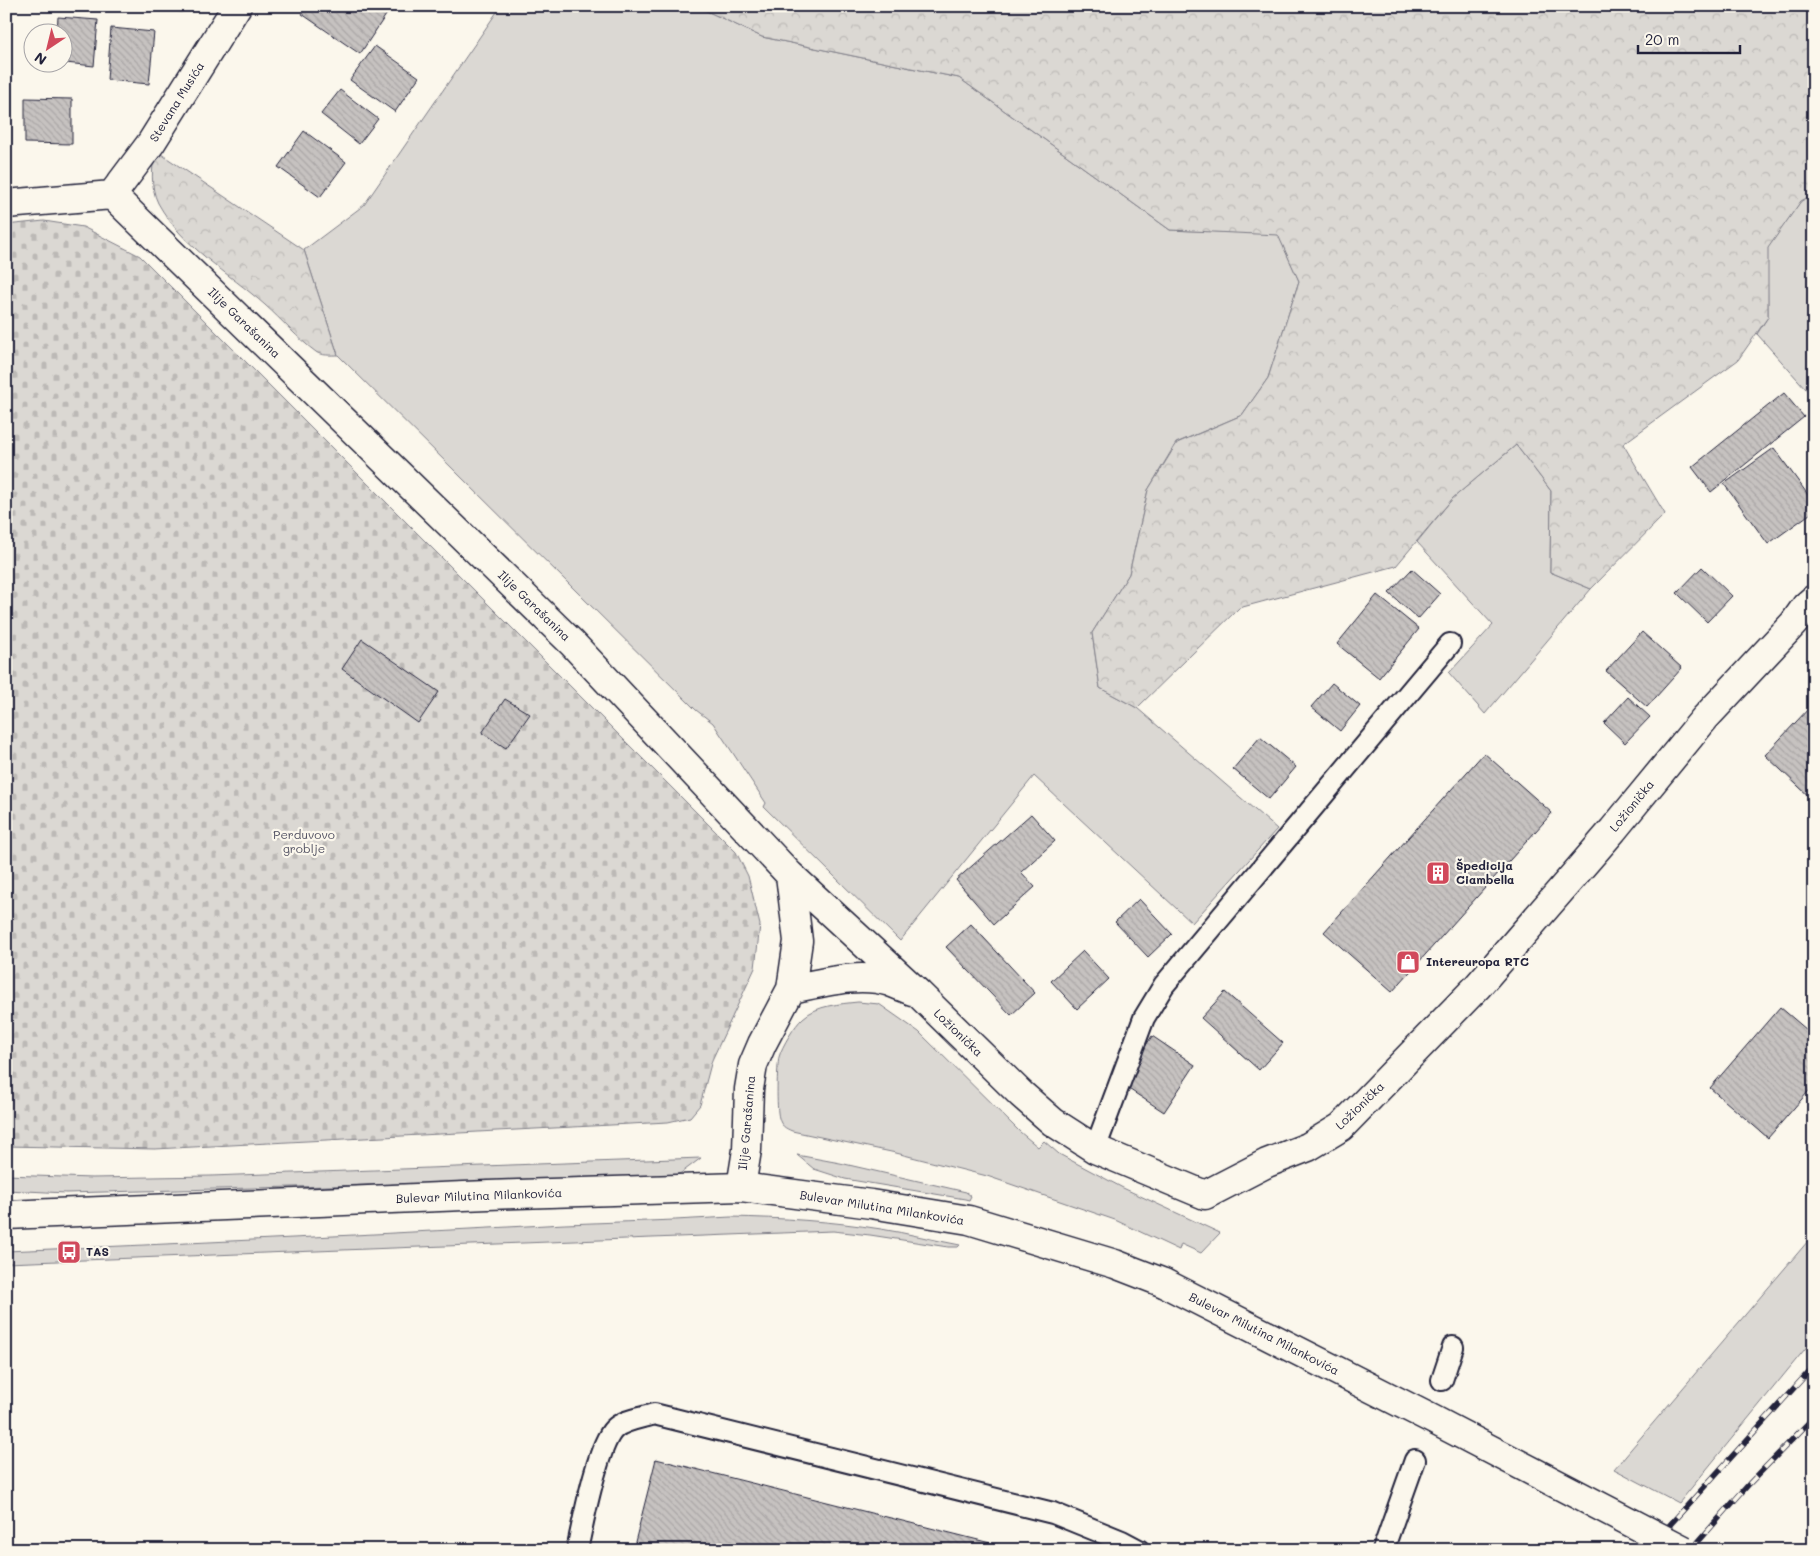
<svg xmlns="http://www.w3.org/2000/svg" width="1820" height="1556" font-family="Mali,sans-serif">
<style>
.green{fill:#dbd8d3;stroke:#7e7d87}
.forest{fill:url(#forest-crowns);stroke:#7e7d87}
.cemetery{fill:url(#cemetery-stones);stroke:#7e7d87}
.building{fill:url(#building-back-hatch);stroke:#22223b}
.lines{fill:none;stroke-linecap:round;stroke-linejoin:round}
.lane-casing{stroke:#22223b;stroke-width:24}
.street-casing{stroke:#22223b;stroke-width:31}
.secondary-casing{stroke:#22223b;stroke-width:31}
.lane{stroke:#fbf7ec;stroke-width:20}
.street{stroke:#fbf7ec;stroke-width:28}
.secondary{stroke:#fbf7ec;stroke-width:28}
.rail-casing{stroke:#22223b;stroke-width:5.5}
.rail{stroke:#fbf7ec;stroke-width:4;stroke-dasharray:11;stroke-linecap:butt}
.secondary-bridge-casing{stroke:#22223b;stroke-width:31;stroke-linecap:butt}
.secondary-bridge{stroke:#fbf7ec;stroke-width:28}
.labels{text-anchor:middle;stroke-width:4.5;stroke-linejoin:round;paint-order:stroke}
.street-label{font-size:12px;fill:#22223b;stroke:#fbf7ec}
.park-label{font-size:12px;fill:#505061;stroke:#fbf7ec}
.poi-label{font-size:12px;font-weight:bold;fill:#22223b;stroke:#fbf7ec;text-anchor:start}
</style>
<defs>
<pattern id="forest-crowns" width="20" height="18" patternUnits="userSpaceOnUse" patternTransform="scale(1.25)"><rect width="20" height="18" fill="#dbd8d3"/><path d="M2 6a3 3 0 1 1 6 0M12 15a3 3 0 1 1 6 0" fill="none" stroke="#bcb9b6"/></pattern>
<pattern id="cemetery-stones" width="16" height="16" patternUnits="userSpaceOnUse" patternTransform="scale(1.25)"><rect width="16" height="16" fill="#dbd8d3"/><path d="M2 7V4a2 2 0 0 1 4 0v3zM10 15v-3a2 2 0 0 1 4 0v3z" fill="#bcb9b6"/></pattern>
<pattern id="building-back-hatch" width="6" height="6" patternUnits="userSpaceOnUse" patternTransform="scale(1.25)"><rect width="6" height="6" fill="#c6c2c0"/><path d="M-1 5l2 2M0 0l6 6M5-1l2 2" fill="none" stroke="#aaa6a6"/></pattern>
</defs>
<rect width="100%" height="100%" fill="#fbf7ec"/>
<filter id="ink" filterUnits="userSpaceOnUse"><feTurbulence type="fractalNoise" baseFrequency=".02" numOctaves="2"/><feDisplacementMap in="SourceGraphic" scale="10" xChannelSelector="R" yChannelSelector="G"/><feConvolveMatrix kernelMatrix="1 2 1 2 8 2 1 2 1" color-interpolation-filters="sRGB"/></filter>
<g filter="url(#ink)">
<path class="green" d="M 501,6 L 696,6 L 762,37 L 959,78 L 1170,230 L 1278,234 L 1299,281 L 1268,378 L 1242,415 L 1176,443 L 1148,490 L 1129,574 L 1092,633 L 1100,688 L 1137,708 L 1277,829 L 1192,923 L 1034,776 L 900,941 L 764,807 L 766,803 L 713,723 L 696,710 L 338,355 L 304,250 L 364,205 Z
M 1814,194 L 1814,398 L 1757,334 L 1768,317 L 1767,248 L 1801,201 Z
M 1516,445 L 1551,491 L 1550,572 L 1591,589 L 1485,714 L 1449,673 L 1493,625 L 1417,542 L 1453,498 Z
M 858,1002 L 879,1004 L 919,1032 L 1020,1132 L 1038,1147 L 1044,1141 L 1059,1154 L 1123,1188 L 1220,1233 L 1201,1253 L 1181,1244 L 1179,1250 L 1115,1220 L 987,1176 L 896,1153 L 792,1131 C 785,1128 781,1126 779,1118 C 776,1108 777,1068 779,1057 C 782,1046 795,1025 803,1018 C 817,1005 840,1004 858,1002 Z
M 797,1155 L 840,1163 L 966,1192 L 971,1196 L 969,1200 L 965,1199 L 845,1179 L 814,1169 Z
M 701,1158 L 681,1173 L 668,1177 L 66,1193 L 6,1190 L 6,1175 L 92,1178 L 211,1176 Z
M 731,1217 C 781,1218 831,1221 881,1229 C 907,1233 933,1240 960,1245 L 958,1247 L 948,1247 L 870,1235 L 833,1231 L 6,1263 L 6,1251 C 174,1244 341,1236 508,1227 C 583,1222 657,1222 731,1217 Z
M 1814,1234 L 1814,1338 L 1679,1503 L 1614,1469 Z"/>
<path class="forest" d="M 696,6 L 1814,6 L 1814,194 L 1801,201 L 1768,248 L 1768,317 L 1738,360 L 1623,444 L 1665,514 L 1591,589 L 1550,572 L 1551,491 L 1516,445 L 1453,498 L 1396,566 L 1239,608 L 1137,708 L 1100,688 L 1092,633 L 1129,574 L 1148,490 L 1177,443 L 1242,415 L 1268,378 L 1299,281 L 1278,235 L 1170,230 L 959,78 L 762,37 Z
M 155,150 L 304,250 L 338,355 C 332,355 321,356 316,352 C 298,339 282,320 265,305 C 229,273 182,247 158,203 C 150,187 152,167 155,150 Z"/>
<path class="cemetery" d="M 44,221 L 83,227 L 140,256 L 736,852 L 748,876 L 760,925 L 755,968 L 712,1060 L 700,1105 L 690,1117 L 668,1122 L 155,1149 L 6,1146 L 6,225 Z"/>
<path class="building" d="M 120,6 L 182,6 L 182,12 Z
M 307,6 L 392,6 L 360,54 L 302,14 Z
M 58,17 L 98,20 L 94,66 L 56,62 L 62,62 L 62,32 L 57,32 Z
M 111,28 L 154,32 L 149,84 L 107,80 Z
M 375,46 L 419,77 L 395,112 L 350,80 Z
M 340,90 L 378,119 L 359,144 L 321,114 Z
M 25,98 L 72,99 L 72,144 L 25,143 Z
M 304,131 L 346,162 L 320,197 L 278,167 Z
M 1784,393 L 1804,417 L 1711,492 L 1692,467 Z
M 1774,448 L 1814,503 L 1814,511 L 1768,544 L 1724,484 Z
M 1702,567 L 1732,596 L 1707,622 L 1677,593 Z
M 1412,569 L 1440,594 L 1418,619 L 1389,593 Z
M 1377,595 L 1419,629 L 1379,678 L 1337,644 Z
M 1642,632 L 1682,668 L 1647,707 L 1606,671 Z
M 362,639 L 439,692 L 418,723 L 342,669 Z
M 1332,683 L 1360,706 L 1340,731 L 1311,707 Z
M 1628,697 L 1650,717 L 1625,743 L 1604,723 Z
M 505,699 L 530,714 L 506,748 L 482,733 Z
M 1811,706 L 1814,708 L 1814,801 L 1765,755 Z
M 1260,737 L 1296,767 L 1269,799 L 1233,769 Z
M 1484,753 L 1552,813 L 1392,992 L 1324,932 Z
M 1031,814 L 1055,841 L 1021,872 L 1035,887 L 994,924 L 956,880 Z
M 1139,899 L 1172,934 L 1148,957 L 1115,922 Z
M 971,924 L 1035,993 L 1011,1015 L 946,947 Z
M 1083,951 L 1109,979 L 1077,1009 L 1051,981 Z
M 1225,992 L 1283,1043 L 1259,1070 L 1201,1018 Z
M 1780,1007 L 1814,1036 L 1814,1085 L 1768,1138 L 1710,1088 Z
M 1152,1036 L 1195,1065 L 1164,1112 L 1121,1084 Z
M 656,1459 L 1018,1550 L 633,1550 Z"/>
<g class="lines">
<g class="lane-casing">
<path id="lane" d="M 1095,1149 L 1144,1018 L 1164,985 L 1450,644
M 1442,1380 L 1453,1347
M 577,1550 C 583,1523 597,1446 614,1429 C 623,1420 642,1418 654,1414 L 1053,1513 L 1122,1541 L 1139,1550
M 1383,1550 L 1415,1460"/>
</g>
<g class="street-casing">
<path id="street" d="M 112,195 L 151,143 L 237,6
M 6,204 L 112,195 L 572,643 L 790,875 L 798,941 L 791,989 L 762,1044 L 753,1065 L 749,1089 L 747,1150 L 741,1187
M 790,875 L 919,994 L 1021,1094 L 1053,1122 L 1095,1149 L 1205,1195 L 1267,1163 L 1308,1147 L 1341,1127 L 1477,987 L 1613,830 L 1705,718 L 1794,623 L 1806,606 L 1814,599
M 791,989 C 822,983 859,972 890,982 C 897,985 905,988 912,991"/>
</g>
<g class="secondary-casing">
<path id="secondary" d="M 6,1215 L 488,1195 L 741,1187 L 871,1204 L 969,1220 L 1115,1264 L 1164,1283"/>
</g>
<use href="#lane" class="lane"/>
<use href="#street" class="street"/>
<use href="#secondary" class="secondary"/>
<g class="rail-casing">
<path id="rail" d="M 1647,1550 L 1814,1366
M 1691,1550 L 1749,1484 L 1814,1417"/>
</g>
<use href="#rail" class="rail"/>
<g class="secondary-bridge-casing">
<path id="secondary-bridge" d="M 1164,1283 L 1432,1419 L 1684,1550"/>
</g>
<use href="#secondary-bridge" class="secondary-bridge"/>
</g>
</g>
<defs>
<g id="building-square" transform="scale(1.25)"><rect x="-9" y="-9" width="18" height="18" rx="4" fill="#d1495b" stroke="#fbf7ec"/><path d="M-4-6H4V6H1V3H-1V6H-4ZM-2.5-4.3h1.7v1.8h-1.7ZM.8-4.3h1.7v1.8H.8ZM-2.5-1h1.7V.8h-1.7ZM.8-1h1.7V.8H.8Z" fill="#fff"/></g>
<g id="shop-square" transform="scale(1.25)"><rect x="-9" y="-9" width="18" height="18" rx="4" fill="#d1495b" stroke="#fbf7ec"/><path d="M-5-2.5h2.3a2.7 3.5 0 0 1 5.4 0H5L5.5 6h-11ZM-1.5-2.5h3a1.5 2.3 0 0 0-3 0Z" fill="#fff"/></g>
<g id="bus-square" transform="scale(1.25)"><rect x="-9" y="-9" width="18" height="18" rx="4" fill="#d1495b" stroke="#fbf7ec"/><path d="M-5-6H5V4H4V6H2V4H-2V6H-4V4H-5ZM-3.5-4V0h7V-4ZM-3.5 1.2v1.5H-2V1.2ZM2 1.2v1.5H3.5V1.2Z" fill="#fff"/></g>
</defs>
<g fill-rule="evenodd">
<use href="#building-square" x="1438" y="873"/>
<use href="#shop-square" x="1408" y="962"/>
<use href="#bus-square" x="69" y="1252"/>
</g>
<g class="labels">
<g class="street-label">
<text transform="translate(177 102) rotate(-58)" y="4">Stevana Musića</text>
<text transform="translate(244 323) rotate(44)" y="4">Ilije Garašanina</text>
<text transform="translate(534 606) rotate(44)" y="4">Ilije Garašanina</text>
<text transform="translate(1632 806) rotate(-51)" y="4">Ložionička</text>
<text transform="translate(958 1033) rotate(44)" y="4">Ložionička</text>
<text transform="translate(1360 1106) rotate(-44)" y="4">Ložionička</text>
<text transform="translate(747 1123) rotate(-85)" y="4">Ilije Garašanina</text>
<text transform="translate(479 1196) rotate(-2)" y="4">Bulevar Milutina Milankovića</text>
<text transform="translate(882 1208) rotate(9)" y="4">Bulevar Milutina Milankovića</text>
<text transform="translate(1264 1334) rotate(27)" y="4">Bulevar Milutina Milankovića</text>
</g>
<g class="park-label">
<text x="304" y="839">Perduvovo<tspan x="304" dy="14">groblje</tspan></text>
</g>
<g class="poi-label">
<text x="1456" y="870">Špedicija<tspan x="1456" dy="14">Ciambella</tspan></text>
<text x="1426" y="966">Intereuropa RTC</text>
<text x="86" y="1256">TAS</text>
</g>
</g>
<rect width="1820" height="1556" fill="none" stroke="#fbf7ec" stroke-width="25"/>
<rect x="12" y="12" width="1795" height="1531" fill="none" stroke="#22223b" stroke-width="2" filter="url(#ink)"/>
<g transform="translate(48 48) rotate(215)"><circle r="24" fill="#fbf7ec" stroke="#a4a2a5"/>
<path d="M0-4L9 19L0 12L-9 19Z" fill="#d1495b"/>
<text y="-8" font-size="14" font-weight="bold" text-anchor="middle" fill="#22223b">N</text>
</g>
<path d="M1638 45v8h102v-8" fill="none" stroke="#22223b" stroke-width="2.5"/>
<text x="1645" y="45" font-size="15" fill="#22223b" stroke="#fbf7ec" stroke-width="4" paint-order="stroke">20 m</text>
</svg>
